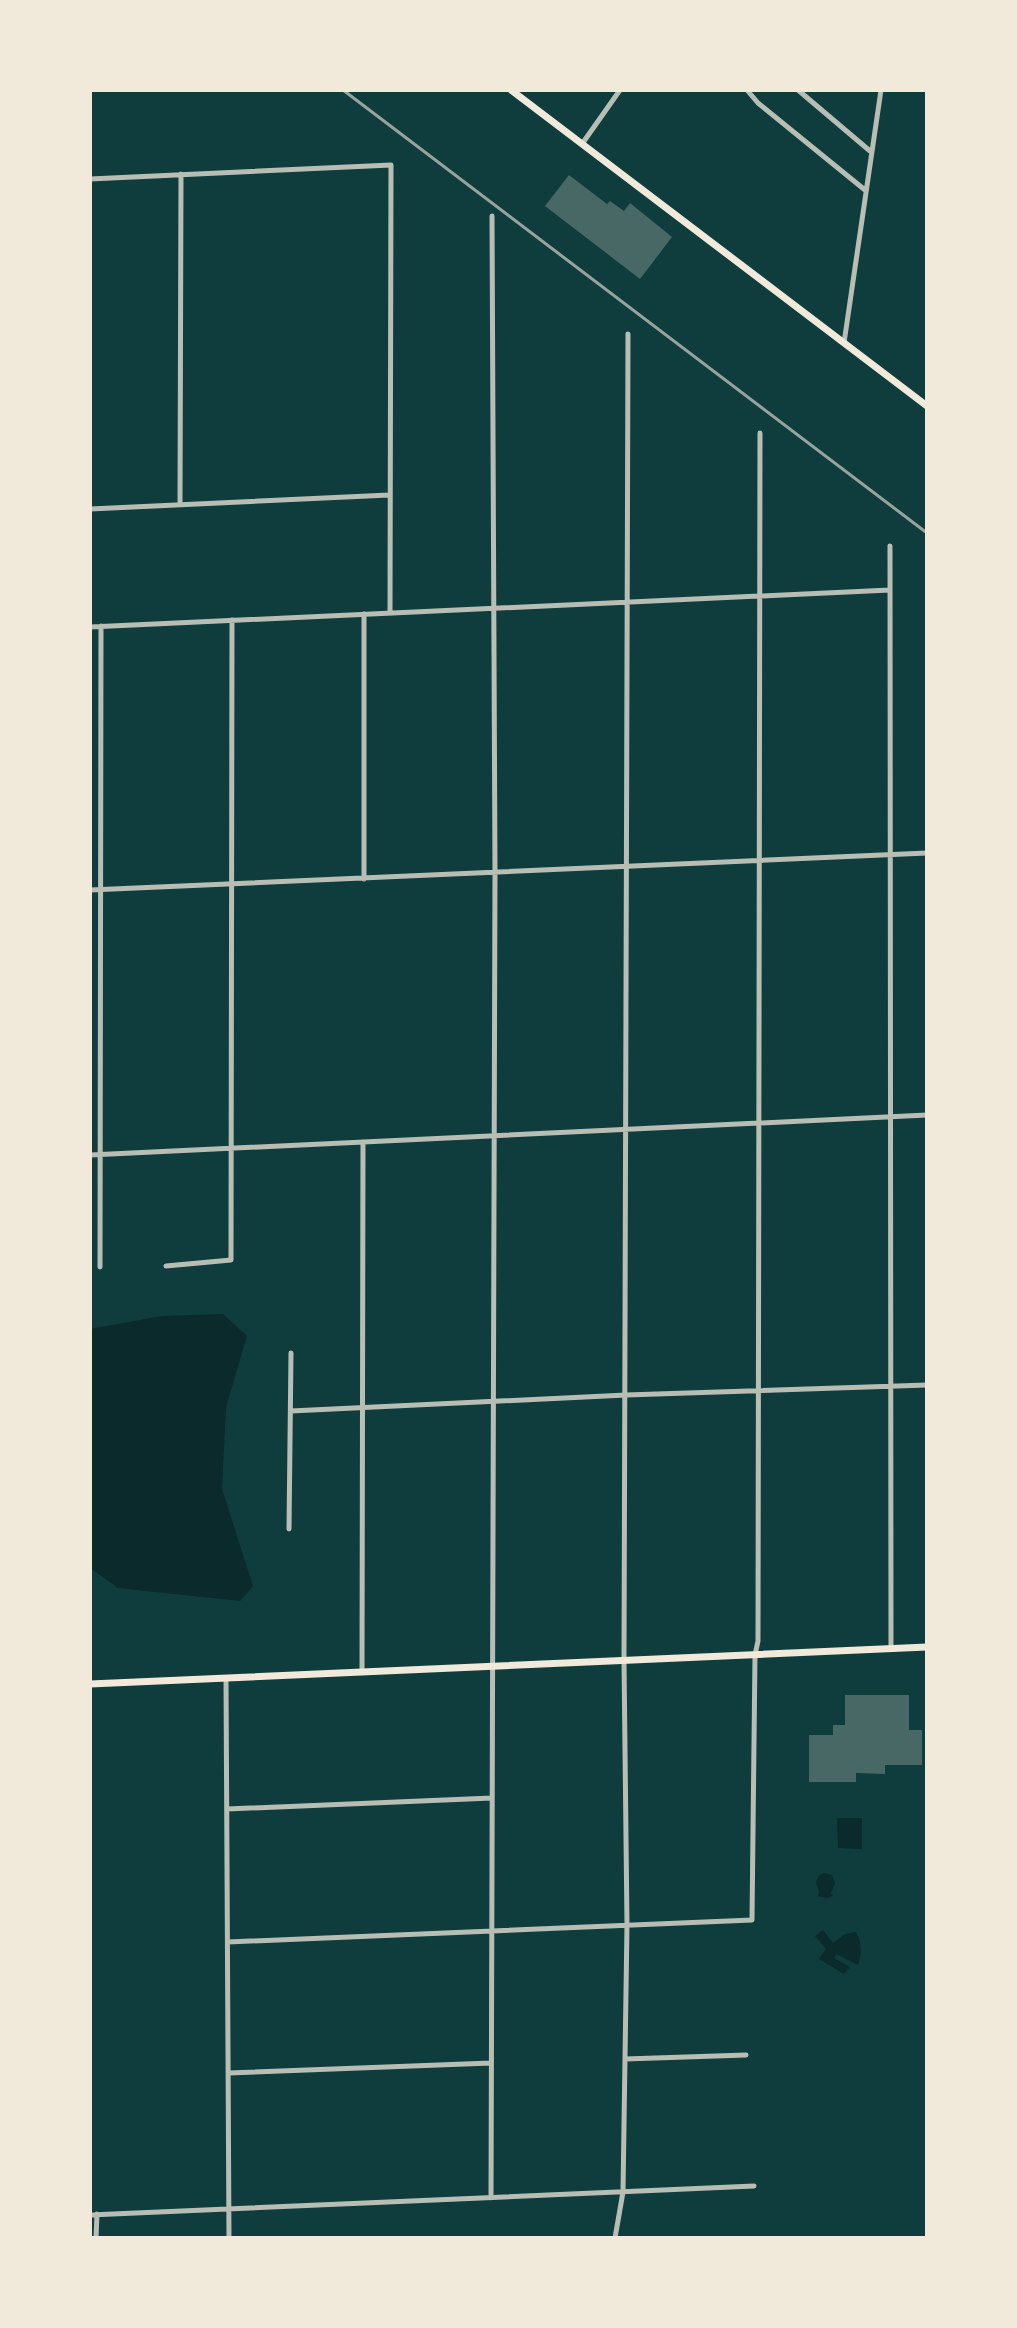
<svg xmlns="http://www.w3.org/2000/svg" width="1017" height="2328" font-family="'Public Sans',sans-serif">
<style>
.water{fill:#0a2a2b}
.building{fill:#486865}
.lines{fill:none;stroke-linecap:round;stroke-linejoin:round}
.minor{stroke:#b8beb3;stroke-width:5}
.secondary{stroke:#f1e9da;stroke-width:7}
.rail{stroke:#97a49c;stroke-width:3}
</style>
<rect width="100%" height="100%" fill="#0f3d3e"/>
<path class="water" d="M 223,1314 L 247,1336 L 226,1407 L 222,1489 L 253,1586 L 240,1601 L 118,1588 L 90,1568 L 90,1329 L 162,1316 Z
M 837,1818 L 862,1818 L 862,1849 L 838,1848 Z
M 824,1873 L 832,1875 L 835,1883 L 831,1893 L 833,1896 L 827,1898 L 818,1896 L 819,1892 L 816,1882 L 819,1875 Z
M 823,1930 L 833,1943 L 845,1934 L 856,1932 C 862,1944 862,1953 858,1965 L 836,1954 L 834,1958 L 850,1967 L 844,1974 L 819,1959 L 826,1949 L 815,1936 Z"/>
<path class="building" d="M 569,175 L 607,204 L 610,201 L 624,211 L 630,203 L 672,237 L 640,279 L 545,206 Z
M 845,1695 L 909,1695 L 909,1730 L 922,1730 L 922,1765 L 885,1765 L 885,1774 L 856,1773 L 856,1782 L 809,1782 L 809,1735 L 833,1735 L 833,1725 L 845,1725 Z"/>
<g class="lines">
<path class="minor" d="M 747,90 L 758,103 L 865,190
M 798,90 L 870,151
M 582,144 L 620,90
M 90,179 L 391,165 L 390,613
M 844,343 L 881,90
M 180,505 L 181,174
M 90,509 L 389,495
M 890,546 L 891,1649
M 364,614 L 364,879
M 90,627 L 890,590
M 90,890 L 927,853
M 90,1155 L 927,1115
M 166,1266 L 231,1260 L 232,620
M 100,1267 L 101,626
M 291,1411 L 626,1395 L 927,1385
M 289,1529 L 291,1353
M 362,1672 L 363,1142
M 226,1678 L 229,2238
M 227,1809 L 492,1798
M 228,1942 L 752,1920 L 755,1655 L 758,1641 L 760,433
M 625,2059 L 746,2055
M 229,2073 L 491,2063
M 491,2198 L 495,872 L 492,216
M 90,2215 L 754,2186
M 96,2238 L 97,2214
M 615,2238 L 623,2192 L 627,1925 L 624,1661 L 628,334"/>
<path class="secondary" d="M 511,90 L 927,406
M 90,1684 L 927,1647"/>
<path class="rail" d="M 343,90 L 927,533"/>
</g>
<rect width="1017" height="2328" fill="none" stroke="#f1e9da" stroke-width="184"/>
</svg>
